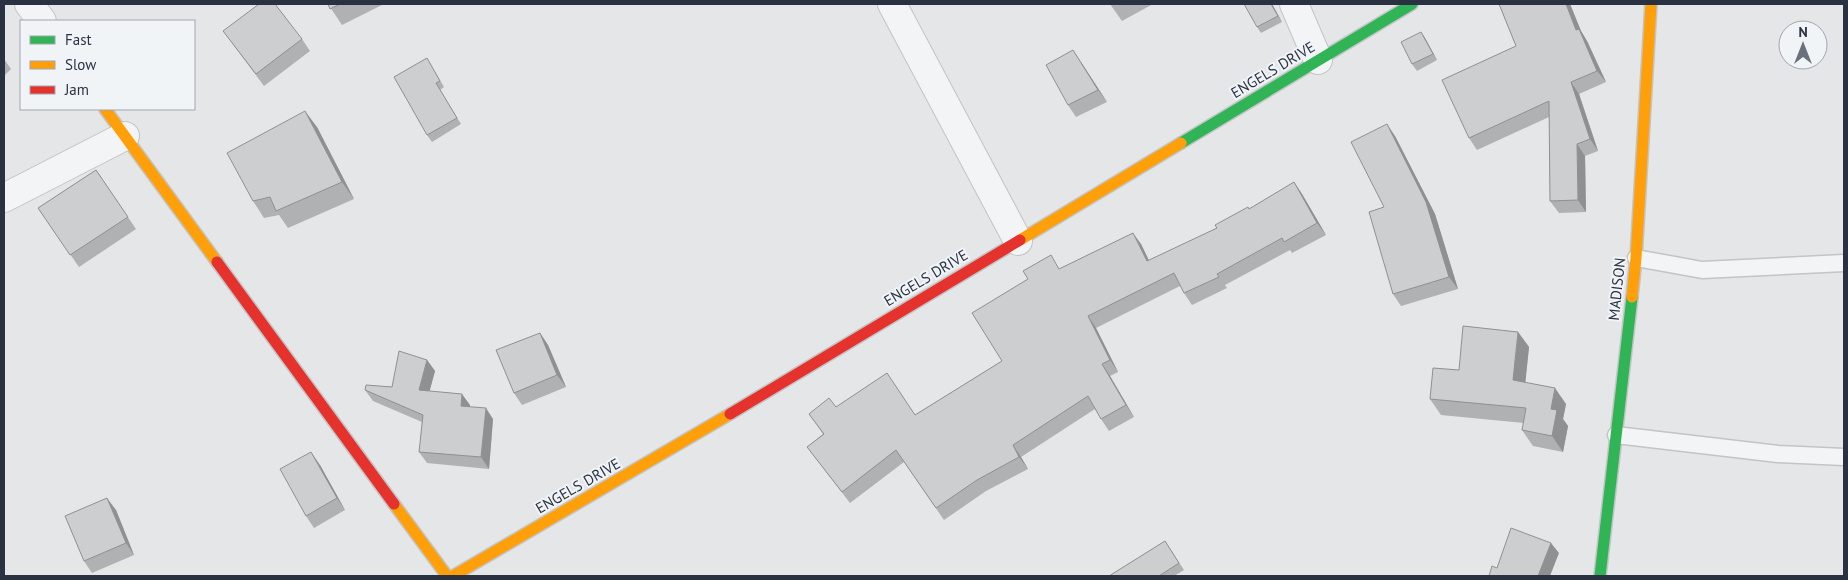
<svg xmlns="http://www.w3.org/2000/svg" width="1848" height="580" font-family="'PT Sans',sans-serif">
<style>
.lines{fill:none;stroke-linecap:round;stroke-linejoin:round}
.lane-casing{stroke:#c2c4c6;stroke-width:19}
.street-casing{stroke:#c2c4c6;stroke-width:30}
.fast-casing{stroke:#c2c4c6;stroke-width:14}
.slow-casing{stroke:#c2c4c6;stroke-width:14}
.jam-casing{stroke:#c2c4c6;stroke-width:14}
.lane{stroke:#f3f4f5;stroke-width:16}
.street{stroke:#f3f4f5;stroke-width:28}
.fast{stroke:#30b455;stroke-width:11}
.slow{stroke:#ff9f0a;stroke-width:11}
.jam{stroke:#e5322d;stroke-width:11}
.wall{fill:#afb1b3}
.shaded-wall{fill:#8f9092}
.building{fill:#ccced0;stroke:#8f9092}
.labels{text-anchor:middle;stroke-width:4;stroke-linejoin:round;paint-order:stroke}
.street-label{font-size:15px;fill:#2a3242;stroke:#f1f4f7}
</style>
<rect width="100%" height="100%" fill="#e4e6e8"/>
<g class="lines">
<g class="lane-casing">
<path id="lane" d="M 1636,258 L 1702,270 L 1844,263
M 1616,435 L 1778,454 L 1844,457"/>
</g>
<g class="street-casing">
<path id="street" d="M 29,4 L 42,21
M 892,4 L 1018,241
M 1294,4 L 1318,60
M 4,198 L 125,136"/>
</g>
<g class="fast-casing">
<path id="fast" d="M 1181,143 L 1412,4
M 1600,576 L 1632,297"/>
</g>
<g class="slow-casing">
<path id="slow" d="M 105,109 L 217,262
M 1020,240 L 1181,143
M 1632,297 L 1636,258 L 1651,4
M 394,504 L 447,576
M 453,576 L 730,414"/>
</g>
<g class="jam-casing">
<path id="jam" d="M 217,262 L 394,504
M 730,414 L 1020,240"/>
</g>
<use href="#lane" class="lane"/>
<use href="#street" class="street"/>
<use href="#fast" class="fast"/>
<use href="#slow" class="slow"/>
<use href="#jam" class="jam"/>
</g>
<path class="wall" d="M 328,4 L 384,4 L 342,25 Z
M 1110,4 L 1153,4 L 1122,21 Z
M 1272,4 L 1282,22 L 1261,33 L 1257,27 Z
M 1499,4 L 1570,4 L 1581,31 L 1587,41 L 1606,82 L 1579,94 L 1598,151 L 1585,156 L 1586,212 L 1559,213 L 1550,201 L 1549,117 L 1477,150 L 1469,138 L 1516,46 Z
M 223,31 L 302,39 L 310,51 L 264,86 Z
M 1421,32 L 1425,38 L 1437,60 L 1417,71 L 1412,64 Z
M 427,58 L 444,87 L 440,90 L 461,124 L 432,142 L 427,135 Z
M 4,59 L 11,69 L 4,76 Z
M 1081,62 L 1107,102 L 1076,117 L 1068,105 Z
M 317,127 L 354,199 L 288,228 L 279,215 L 264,218 L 253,201 Z
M 1395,136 L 1435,214 L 1458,289 L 1401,306 L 1393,294 L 1384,207 Z
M 96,170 L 136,229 L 79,267 L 38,208 Z
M 1294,182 L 1302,194 L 1326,235 L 1292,253 L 1290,250 L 1225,285 L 1227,288 L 1192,305 L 1184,293 L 1180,286 L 1096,328 L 1118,372 L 1110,376 L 1134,417 L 1109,431 L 1101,419 L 1095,409 L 1021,457 L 1028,469 L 986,491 L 944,520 L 904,462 L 850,503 L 807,447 L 823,434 L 809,414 L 836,407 L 915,415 L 1002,361 L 1060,269 L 1141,244 L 1149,261 L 1217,228 L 1249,209 Z
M 1518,332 L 1529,347 L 1525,382 L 1566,404 L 1563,419 L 1568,426 L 1563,452 L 1533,446 L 1522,430 L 1524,423 L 1441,415 L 1430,399 L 1459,370 Z
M 540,333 L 548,345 L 566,387 L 522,405 L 514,393 Z
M 427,360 L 435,371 L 429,391 L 470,405 L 470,407 L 493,419 L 489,469 L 427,463 L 419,452 L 422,422 L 373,401 L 365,390 L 392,387 Z
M 320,465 L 345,510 L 314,528 L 306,516 Z
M 116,510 L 134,555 L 92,573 L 84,561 Z
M 1165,541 L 1184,570 L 1174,576 L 1109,576 Z"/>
<path class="shaded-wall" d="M 1271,4 L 1272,4 L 1282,22 L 1278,16 Z
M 1566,4 L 1570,4 L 1581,31 L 1587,41 L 1606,82 L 1597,71 L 1576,30 Z
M 1421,32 L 1425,38 L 1437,60 L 1433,54 Z
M 1073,50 L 1081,62 L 1107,102 L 1098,90 Z
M 1571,82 L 1579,94 L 1598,151 L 1590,139 Z
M 305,111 L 317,127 L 354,199 L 342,182 Z
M 1387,124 L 1395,136 L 1435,214 L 1458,289 L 1449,277 Z
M 1577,144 L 1585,156 L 1586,212 L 1578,200 Z
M 1294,182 L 1302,194 L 1326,235 L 1317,223 Z
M 1133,233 L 1141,244 L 1155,273 L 1147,261 Z
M 1088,316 L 1096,328 L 1118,372 L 1110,360 Z
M 1518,332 L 1529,347 L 1524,396 L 1513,380 Z
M 540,333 L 548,345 L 566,387 L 557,375 Z
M 427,360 L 435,371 L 427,401 L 419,390 Z
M 1102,364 L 1110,376 L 1134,417 L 1126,405 Z
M 1555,388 L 1566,404 L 1563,419 L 1568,426 L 1563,452 L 1552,436 L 1551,409 Z
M 462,394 L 470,405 L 469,417 L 461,406 Z
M 486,408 L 493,419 L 489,469 L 481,457 Z
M 1013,445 L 1021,457 L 1028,469 L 1019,457 Z
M 311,452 L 320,465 L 345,510 L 337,498 Z
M 107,498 L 116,510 L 134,555 L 126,543 Z
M 1551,543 L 1559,553 L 1550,576 L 1538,576 Z"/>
<path class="building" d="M 259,4 L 275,4 L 302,39 L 256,74 L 223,31 Z
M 328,4 L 340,4 L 330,9 Z
M 1244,4 L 1271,4 L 1278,16 L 1257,27 Z
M 1499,4 L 1566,4 L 1576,30 L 1579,29 L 1597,71 L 1571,82 L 1590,139 L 1577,144 L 1578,200 L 1550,201 L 1549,101 L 1469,138 L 1442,80 L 1516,46 Z
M 1421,32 L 1433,54 L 1412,64 L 1401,42 Z
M 1073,50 L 1098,90 L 1068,105 L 1046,65 Z
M 427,58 L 440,81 L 436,83 L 457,118 L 427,135 L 394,77 Z
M 305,111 L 342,182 L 276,211 L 270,197 L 253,201 L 227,153 Z
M 1387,124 L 1426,202 L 1449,277 L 1393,294 L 1369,212 L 1384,207 L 1351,142 Z
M 96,170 L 128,217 L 70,255 L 38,208 Z
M 1294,182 L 1317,223 L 1284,242 L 1282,238 L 1217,274 L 1219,277 L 1184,293 L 1174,273 L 1088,316 L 1110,360 L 1102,364 L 1126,405 L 1101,419 L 1088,396 L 1013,445 L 1019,457 L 977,480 L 936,508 L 896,450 L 842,492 L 807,447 L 824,434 L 809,414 L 829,398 L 836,407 L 887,373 L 915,415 L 1002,361 L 972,313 L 1028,279 L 1023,271 L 1051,255 L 1059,269 L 1133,233 L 1147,261 L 1217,228 L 1215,225 L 1248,207 L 1249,209 Z
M 1463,326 L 1518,332 L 1513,380 L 1555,388 L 1551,409 L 1557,410 L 1552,436 L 1522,430 L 1526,408 L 1430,399 L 1433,368 L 1459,370 Z
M 540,333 L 557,375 L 514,393 L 496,350 Z
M 399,351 L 427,360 L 419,390 L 462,394 L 461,406 L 486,408 L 481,457 L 419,452 L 423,415 L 365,390 L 366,385 L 392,387 Z
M 311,452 L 337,498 L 306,516 L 280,469 Z
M 107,498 L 126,543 L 84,561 L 65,516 Z
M 1511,528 L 1551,543 L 1538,576 L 1489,576 L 1492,566 L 1497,568 Z
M 1165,541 L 1179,563 L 1159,576 L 1109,576 Z"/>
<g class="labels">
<g class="street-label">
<text transform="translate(1273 70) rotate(-31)" y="5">ENGELS DRIVE</text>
<text transform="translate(926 278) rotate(-31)" y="5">ENGELS DRIVE</text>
<text transform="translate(1617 289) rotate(-84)" y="5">MADISON</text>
<text transform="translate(578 486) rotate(-30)" y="5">ENGELS DRIVE</text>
</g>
</g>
<rect width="1848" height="580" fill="none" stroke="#2a3242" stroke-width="10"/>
<rect x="20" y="20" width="175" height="90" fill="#f1f4f7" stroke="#a1a6af"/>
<rect x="30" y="36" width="25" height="8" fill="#30b455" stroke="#a1a6af"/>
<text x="65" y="45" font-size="15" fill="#2a3242">Fast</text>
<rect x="30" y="61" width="25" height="8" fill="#ff9f0a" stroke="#a1a6af"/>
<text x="65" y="70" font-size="15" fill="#2a3242">Slow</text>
<rect x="30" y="86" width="25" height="8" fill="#e5322d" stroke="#a1a6af"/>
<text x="65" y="95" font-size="15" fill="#2a3242">Jam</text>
<g transform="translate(1803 45)"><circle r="24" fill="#f1f4f7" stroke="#a1a6af"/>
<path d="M0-4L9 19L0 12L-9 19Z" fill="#6b717c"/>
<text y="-8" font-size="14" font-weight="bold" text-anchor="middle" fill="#2a3242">N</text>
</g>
</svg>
